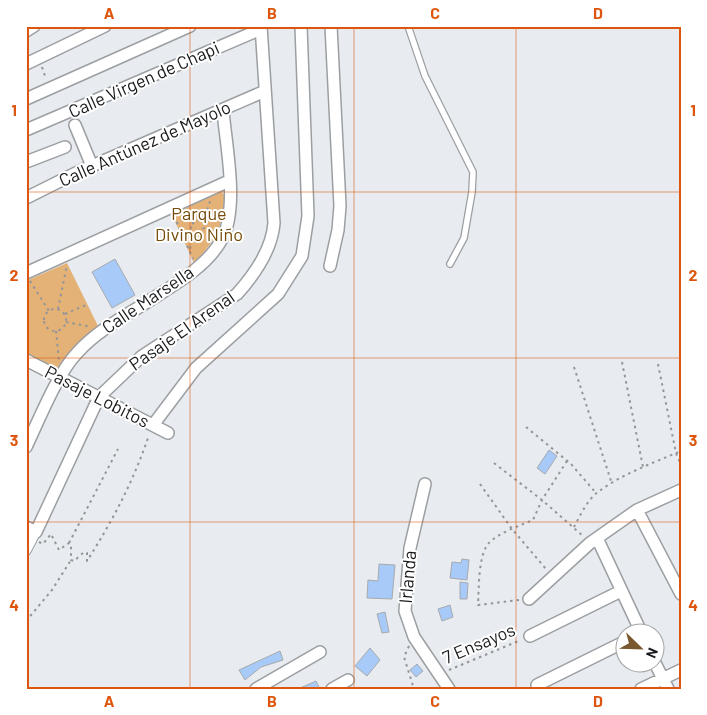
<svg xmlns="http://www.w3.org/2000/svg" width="707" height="715" font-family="Barlow,sans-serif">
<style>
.green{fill:#e4b277}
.building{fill:#a7caf8;stroke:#a7aaad}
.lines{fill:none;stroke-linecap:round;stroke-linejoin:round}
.service-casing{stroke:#9c9fa2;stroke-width:8}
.pedestrian-casing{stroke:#9c9fa2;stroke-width:11}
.minor-casing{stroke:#9c9fa2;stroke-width:14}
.path{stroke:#939598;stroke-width:2;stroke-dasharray:2.5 4;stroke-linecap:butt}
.service{stroke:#fff;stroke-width:5.5}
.pedestrian{stroke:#fff;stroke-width:9}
.minor{stroke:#fff;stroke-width:11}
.grid{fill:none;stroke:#de560d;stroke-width:1;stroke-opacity:0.55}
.labels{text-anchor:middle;stroke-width:4;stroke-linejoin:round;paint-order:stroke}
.street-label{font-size:18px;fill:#191a1c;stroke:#fff}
.park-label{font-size:18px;fill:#754b09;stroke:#fff}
.neatline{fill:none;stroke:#de560d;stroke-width:2}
.grid-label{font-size:16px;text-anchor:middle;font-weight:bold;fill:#de560d}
</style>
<rect width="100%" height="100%" fill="#e8ebef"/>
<path class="green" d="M 221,191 L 224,195 C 224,227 216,240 194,263 L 172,215 Z
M 67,263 L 99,328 L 61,371 L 26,353 L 26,281 Z"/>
<path class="building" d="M 115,259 L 135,295 L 112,308 L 92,272 Z
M 549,450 L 557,456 L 545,474 L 537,468 Z
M 462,559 L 469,560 L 467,580 L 450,578 L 452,562 L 461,563 Z
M 379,564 L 395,565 L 392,599 L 367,598 L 368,580 L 378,581 Z
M 460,582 L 468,583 L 467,599 L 460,599 Z
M 450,605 L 453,617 L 442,621 L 438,609 Z
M 385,612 L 389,632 L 382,633 L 377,614 Z
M 370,648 L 380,660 L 367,676 L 355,666 Z
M 280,651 L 283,660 L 261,667 L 245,680 L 239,670 Z
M 417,664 L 423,671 L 416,677 L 410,670 Z
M 316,681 L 320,689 L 298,689 Z"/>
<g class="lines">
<g class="service-casing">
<path id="service" d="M 408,26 L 425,76 L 473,172 L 472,192 L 464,238 L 450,264"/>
</g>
<g class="pedestrian-casing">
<path id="pedestrian" d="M 26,551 L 36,532"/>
</g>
<g class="minor-casing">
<path id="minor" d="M 26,31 L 34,26
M 26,64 L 105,26
M 26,99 L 190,26
M 75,125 L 92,166
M 26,130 L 261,29
M 26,162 L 65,147
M 26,198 L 78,172 L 265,91
M 330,266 L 338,230 L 340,206 L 331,26
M 26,273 L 229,181
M 26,360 L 168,433
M 153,425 L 196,368 L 278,294 L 302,256 L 308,216 L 301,26
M 26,447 C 39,420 57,374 77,353 C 95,333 118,320 141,306 C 168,288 206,269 222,239 C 239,207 226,146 223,111
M 425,484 L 410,548 L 405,611 L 414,637 L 449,689
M 637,510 L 681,594
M 26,527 L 36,532 L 99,397 L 142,356 L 237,294 C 255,274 272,249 274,223 L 261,26
M 597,538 L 641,632
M 529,599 L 590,543 L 637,510 L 681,490
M 530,636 L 621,591
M 654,661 L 668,689
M 537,685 L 624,642
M 256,689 L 320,652
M 332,689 L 348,680
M 641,689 L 681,670"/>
</g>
<path class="path" d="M 42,67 L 46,79
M 174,216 L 193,259
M 205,216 L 207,226 L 194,235 L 190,225 Z
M 205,216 L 211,199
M 190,249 L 194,235
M 30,281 L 49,311
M44 320a11 11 0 1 1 22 0a11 11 0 1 1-22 0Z
M 58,309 L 67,265
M 65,314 L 86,305
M 66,322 L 91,327
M 56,331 L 59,361
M 622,362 L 643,467
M 658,364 L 676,453 L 681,465
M 574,367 L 612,484
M 526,427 L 571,464 L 596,493
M 494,463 L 542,500 L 583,536
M 480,484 L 512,529 L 546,569
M 574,527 C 580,516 587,500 598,492 C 622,474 653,463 681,451
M 39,542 L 43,544 L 51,534 L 59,550 L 69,543 L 71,545 L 71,560 L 74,561 L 84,552 L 87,553 L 87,561 C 113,520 134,480 149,435
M 69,543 L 118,449
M 519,600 L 478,605 C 479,589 478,557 488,544 C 496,534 521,525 533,520 L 542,500 L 567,461
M 26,621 L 52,590 L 71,560
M 409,646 L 404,657 L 414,689
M 449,670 L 521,640"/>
<use href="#service" class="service"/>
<use href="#pedestrian" class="pedestrian"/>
<use href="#minor" class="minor"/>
</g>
<path class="grid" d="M 190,26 L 190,689M 354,26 L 354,689M 516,26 L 516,689M 26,192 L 681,192M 26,358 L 681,358M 26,522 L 681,522"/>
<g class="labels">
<g class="street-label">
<text transform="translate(144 80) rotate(-24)" y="6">Calle Virgen de Chapi</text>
<text transform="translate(145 144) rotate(-24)" y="6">Calle Antúnez de Mayolo</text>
<text transform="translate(148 300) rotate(-34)" y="6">Calle Marsella</text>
<text transform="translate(182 331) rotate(-35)" y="6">Pasaje El Arenal</text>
<text transform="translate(97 397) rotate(27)" y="6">Pasaje Lobitos</text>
<text transform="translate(408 577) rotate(-85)" y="6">Irlanda</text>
<text transform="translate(479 644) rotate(-23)" y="6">7 Ensayos</text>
</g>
<g class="park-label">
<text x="199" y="220">Parque<tspan x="199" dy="21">Divino Niño</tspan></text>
</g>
</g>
<rect width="707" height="715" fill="none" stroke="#ffffff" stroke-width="55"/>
<g transform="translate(640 648) rotate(113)"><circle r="24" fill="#ffffff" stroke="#a3a3a4"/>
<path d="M0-4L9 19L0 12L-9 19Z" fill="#7a582f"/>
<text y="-8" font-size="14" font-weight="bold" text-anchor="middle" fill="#191a1c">N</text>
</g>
<rect x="28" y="28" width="652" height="660" class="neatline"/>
<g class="grid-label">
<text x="109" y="19">A</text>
<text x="272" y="19">B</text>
<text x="435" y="19">C</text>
<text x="598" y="19">D</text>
<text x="14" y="116">1</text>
<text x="693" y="116">1</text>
<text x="14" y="281">2</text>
<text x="693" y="281">2</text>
<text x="14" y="446">3</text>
<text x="693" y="446">3</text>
<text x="14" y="611">4</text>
<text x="693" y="611">4</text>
<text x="109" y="707">A</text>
<text x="272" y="707">B</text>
<text x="435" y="707">C</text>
<text x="598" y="707">D</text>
</g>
</svg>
